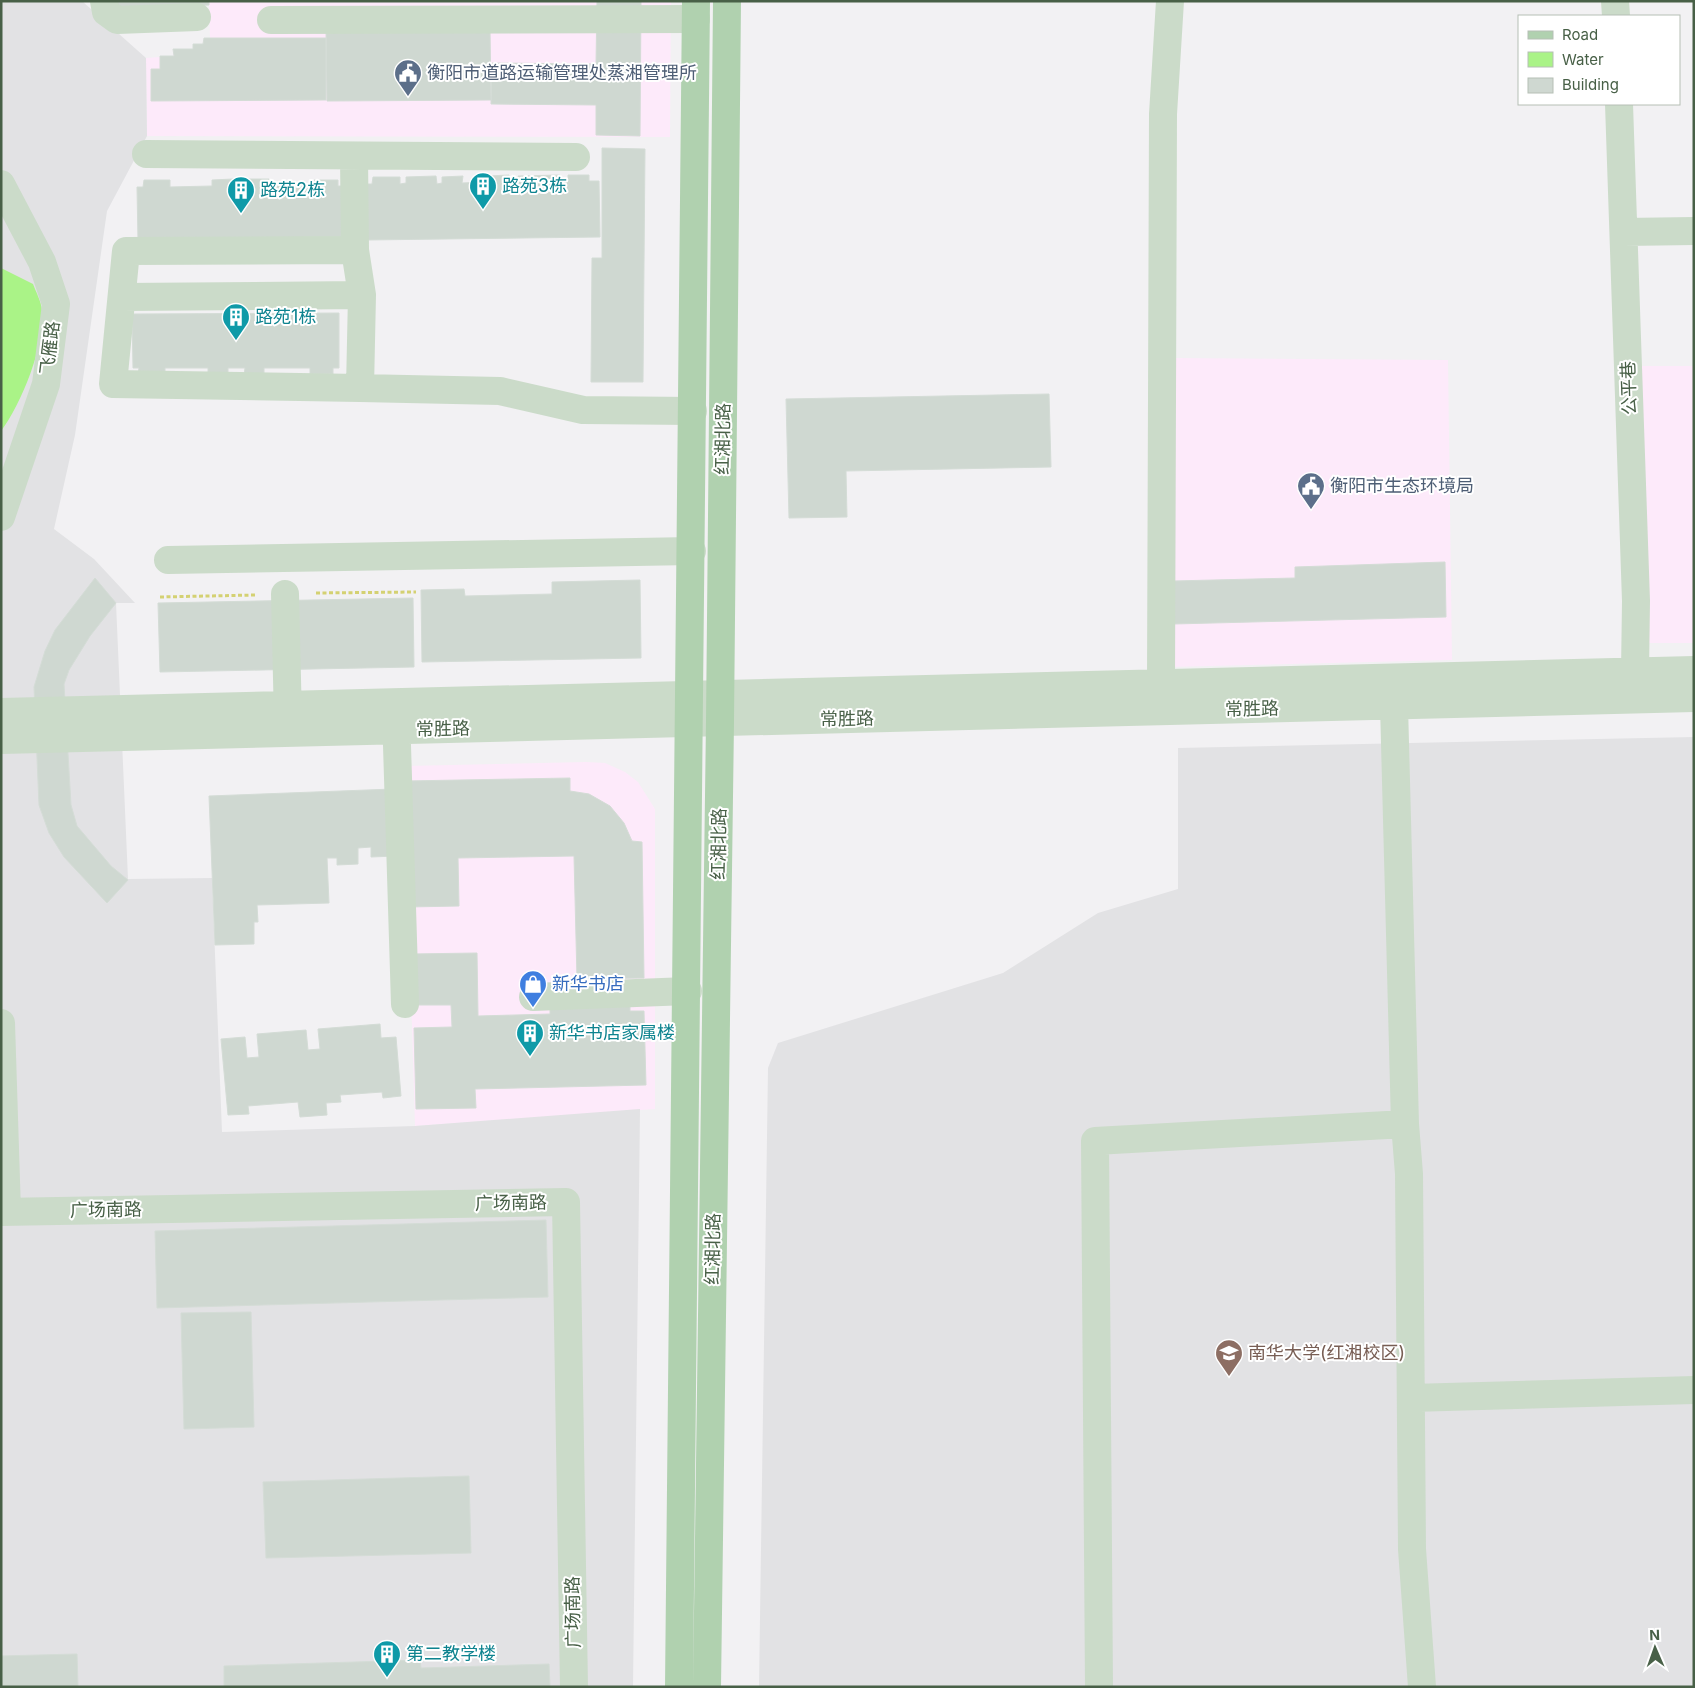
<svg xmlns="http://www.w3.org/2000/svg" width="1695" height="1688" font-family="Inter,'Noto Sans SC',sans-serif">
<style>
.commercial{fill:#fdeafa}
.education{fill:#e2e2e4}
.water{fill:#aaf387}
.building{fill:#cfd8d1;stroke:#d4dcd6}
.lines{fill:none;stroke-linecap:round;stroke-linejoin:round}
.path{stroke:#d4d172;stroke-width:3;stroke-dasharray:4 2.5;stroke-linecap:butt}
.minor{stroke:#cbdbc9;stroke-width:28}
.major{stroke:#b0d1af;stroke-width:28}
.labels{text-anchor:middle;stroke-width:4;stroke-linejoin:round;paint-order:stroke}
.service-label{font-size:18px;fill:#4e5e75;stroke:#fff;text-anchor:start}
.culture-label{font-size:18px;fill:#0d838f;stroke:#fff;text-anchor:start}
.street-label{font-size:18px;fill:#486047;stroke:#fff}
.shop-label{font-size:18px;fill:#366cbe;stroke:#fff;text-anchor:start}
.education-label{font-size:18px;fill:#785e54;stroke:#fff;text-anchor:start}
</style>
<rect width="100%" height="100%" fill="#f2f1f3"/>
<path class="commercial" d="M 209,1 L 671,1 L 670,137 L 147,136 L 146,58 L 173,56 L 173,49 L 193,49 L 193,44 L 203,44 L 204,38 L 210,38 Z
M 1173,358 L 1448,360 L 1452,660 L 1169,667 Z
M 1636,366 L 1694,366 L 1694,643 L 1646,643 Z
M 586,762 L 605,763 L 625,772 L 638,782 L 655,809 L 655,1109 L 415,1126 L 404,766 Z"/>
<path class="education" d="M 1,1 L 82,1 L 146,58 L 147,136 L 107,211 L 75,435 L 54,529 L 94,559 L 135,603 L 116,603 L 128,879 L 212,878 L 222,1132 L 415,1126 L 640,1109 L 633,1687 L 1,1687 Z
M 1694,737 L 1694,1687 L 759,1687 L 768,1068 L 778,1043 L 1003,973 L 1098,913 L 1178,889 L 1178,748 Z"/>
<path class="water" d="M 1,268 L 33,284 C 36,292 41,301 42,310 C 46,343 21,405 1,431 Z"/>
<path class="building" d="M 114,1 L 209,1 L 209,5 L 114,9 Z
M 597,1 L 641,1 L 640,136 L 596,135 L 596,105 L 491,104 L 492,63 L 596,64 Z
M 326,29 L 490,29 L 491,100 L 327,101 Z
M 204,38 L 326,38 L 326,100 L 151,101 L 151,69 L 160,69 L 160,56 L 174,56 L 173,49 L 193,49 L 193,44 L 203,44 Z
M 602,148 L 645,149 L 643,382 L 591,382 L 592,258 L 602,258 Z
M 509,175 L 510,182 L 519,182 L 518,176 L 560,175 L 560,181 L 568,181 L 568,175 L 589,175 L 589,181 L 599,181 L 600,237 L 367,240 L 366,184 L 372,184 L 373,177 L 400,177 L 400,184 L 406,183 L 406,177 L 436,176 L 437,184 L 442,183 L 442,177 L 463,176 L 462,183 L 487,182 L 488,176 Z
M 233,179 L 232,186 L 249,186 L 249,179 L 269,179 L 269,185 L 315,186 L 314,180 L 338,180 L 338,186 L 344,186 L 344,241 L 138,241 L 137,187 L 143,187 L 144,180 L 170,180 L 170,187 L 212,186 L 212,180 Z
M 339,313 L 339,368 L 333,368 L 333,374 L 310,374 L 310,368 L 264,368 L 264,374 L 244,375 L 245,368 L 228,368 L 228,375 L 208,375 L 208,368 L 165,368 L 165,375 L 138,374 L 139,368 L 133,368 L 132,314 Z
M 1049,394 L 1051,467 L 846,471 L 847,517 L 789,518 L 786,399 Z
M 1445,562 L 1446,617 L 1174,624 L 1173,581 L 1295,578 L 1295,567 Z
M 95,578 L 116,603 L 90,636 L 69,670 L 64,684 L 71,805 L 77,826 L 111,866 L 128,880 L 107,903 L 64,857 L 49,833 L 39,805 L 34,687 L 45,651 L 55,630 Z
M 640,580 L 641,658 L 422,662 L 421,590 L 464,589 L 465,596 L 552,594 L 552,582 Z
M 413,598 L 414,667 L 160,672 L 158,603 Z
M 570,778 L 570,791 L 589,794 L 610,806 L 624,823 L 632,841 L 642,842 L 644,978 L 577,979 L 574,856 L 458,858 L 459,906 L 407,907 L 405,781 Z
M 393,789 L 395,856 L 371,857 L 371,847 L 358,848 L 358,864 L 337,865 L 337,858 L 327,858 L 329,903 L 257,905 L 258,922 L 254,922 L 254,944 L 215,945 L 209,796 Z
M 477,953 L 478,1016 L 550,1014 L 550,1008 L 630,1006 L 630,1011 L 644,1011 L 646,1085 L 475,1089 L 476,1108 L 416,1109 L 414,1028 L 452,1027 L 451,1005 L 413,1005 L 411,954 Z
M 380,1024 L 381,1038 L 396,1037 L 401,1096 L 383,1098 L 382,1092 L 340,1095 L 341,1102 L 326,1103 L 327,1115 L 300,1117 L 298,1102 L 248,1106 L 249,1114 L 228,1115 L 221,1039 L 245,1037 L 247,1058 L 259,1057 L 257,1034 L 306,1030 L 308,1050 L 320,1049 L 318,1029 Z
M 546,1220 L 548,1297 L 157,1308 L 155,1231 Z
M 251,1312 L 254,1427 L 184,1429 L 181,1313 Z
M 469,1476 L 471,1553 L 266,1558 L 263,1482 Z
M 77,1654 L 78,1687 L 1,1687 L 1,1656 Z
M 420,1660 L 421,1668 L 549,1664 L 550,1687 L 224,1687 L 224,1666 Z"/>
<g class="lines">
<path class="path" d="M 316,593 L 416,592
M 160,597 L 255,595"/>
<path class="minor" d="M 104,1 L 106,12 L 117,20 L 197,17
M 1615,1 L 1616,16
M 271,20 L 696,19
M 1619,104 L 1636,601 L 1635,672
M 146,154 L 576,157
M 354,156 L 355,250 L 362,295 L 360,388 L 500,391 L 583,410 L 693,411
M 1,184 L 42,262 L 56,304 L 46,384 L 1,517
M 1624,232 L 1694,231
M 355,250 L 126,251 L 113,384 L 360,388
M 122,297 L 362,295
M 168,560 L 692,551
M 285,594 L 288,721
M 1161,683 L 1163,114 L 1170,1
M 1394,705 L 1405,1124 L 1409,1174 L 1412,1549 L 1422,1687
M 1,712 L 1694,670
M 396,713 L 405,1004
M 1,740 L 1694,698
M 533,997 L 688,991
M 1,1023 L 7,1212
M 1,1212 L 566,1202 L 574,1687
M 1411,1398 L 1694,1390
M 1099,1687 L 1095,1141 L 1405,1124"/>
<path class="major" d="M 679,1687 L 696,1
M 707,1687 L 720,722 L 727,1"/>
</g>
<defs>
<g id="civic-pin" transform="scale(1.4375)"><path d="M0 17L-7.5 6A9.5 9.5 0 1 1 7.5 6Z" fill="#5c6f8a" stroke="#fff"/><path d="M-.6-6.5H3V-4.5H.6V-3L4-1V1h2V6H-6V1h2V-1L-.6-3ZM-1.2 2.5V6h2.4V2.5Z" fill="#fff"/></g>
<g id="building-pin" transform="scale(1.4375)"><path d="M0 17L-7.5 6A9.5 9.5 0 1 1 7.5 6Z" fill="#0f9aa8" stroke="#fff"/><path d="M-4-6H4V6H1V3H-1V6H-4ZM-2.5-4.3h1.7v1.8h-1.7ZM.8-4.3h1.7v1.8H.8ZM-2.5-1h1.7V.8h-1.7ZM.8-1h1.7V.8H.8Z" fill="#fff"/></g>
<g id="shop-pin" transform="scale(1.4375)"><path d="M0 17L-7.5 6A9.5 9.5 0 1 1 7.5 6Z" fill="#3f7fe0" stroke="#fff"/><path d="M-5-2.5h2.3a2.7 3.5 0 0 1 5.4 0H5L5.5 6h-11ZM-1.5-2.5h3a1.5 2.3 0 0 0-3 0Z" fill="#fff"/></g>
<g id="university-pin" transform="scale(1.4375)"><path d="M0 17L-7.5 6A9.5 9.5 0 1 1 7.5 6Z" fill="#8d6e63" stroke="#fff"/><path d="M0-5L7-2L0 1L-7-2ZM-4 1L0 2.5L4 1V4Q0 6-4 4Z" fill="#fff"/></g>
</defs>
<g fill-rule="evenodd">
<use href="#civic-pin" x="408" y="73"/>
<use href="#building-pin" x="483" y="186"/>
<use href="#building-pin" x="241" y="190"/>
<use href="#building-pin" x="236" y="317"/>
<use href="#civic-pin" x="1311" y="486"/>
<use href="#shop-pin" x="533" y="984"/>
<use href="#building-pin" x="530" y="1033"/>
<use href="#university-pin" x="1229" y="1353"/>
<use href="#building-pin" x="387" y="1654"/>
</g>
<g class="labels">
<g class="service-label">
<text x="427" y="79">衡阳市道路运输管理处蒸湘管理所</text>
<text x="1330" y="492">衡阳市生态环境局</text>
</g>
<g class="culture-label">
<text x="502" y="192">路苑3栋</text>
<text x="260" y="196">路苑2栋</text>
<text x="255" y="323">路苑1栋</text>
<text x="549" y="1039">新华书店家属楼</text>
<text x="406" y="1660">第二教学楼</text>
</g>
<g class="street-label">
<text transform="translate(50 348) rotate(-83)" y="6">飞雁路</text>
<text transform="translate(1629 388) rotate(-92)" y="6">公平巷</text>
<text transform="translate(723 439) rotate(-89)" y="6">红湘北路</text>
<text transform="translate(1252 709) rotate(-1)" y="6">常胜路</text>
<text transform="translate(847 719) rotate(-1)" y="6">常胜路</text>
<text transform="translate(443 729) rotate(-1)" y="6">常胜路</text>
<text transform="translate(719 844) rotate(-89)" y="6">红湘北路</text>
<text transform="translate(511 1203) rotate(-1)" y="6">广场南路</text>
<text transform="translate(106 1210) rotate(-1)" y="6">广场南路</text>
<text transform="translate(713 1249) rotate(-89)" y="6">红湘北路</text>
<text transform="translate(573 1612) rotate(-91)" y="6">广场南路</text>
</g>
<g class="shop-label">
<text x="552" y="990">新华书店</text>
</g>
<g class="education-label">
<text x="1248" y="1359">南华大学(红湘校区)</text>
</g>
</g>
<rect width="1695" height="1688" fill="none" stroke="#486047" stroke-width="5"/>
<rect x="1518" y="15" width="162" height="90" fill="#ffffff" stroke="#b6bfb5"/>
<rect x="1528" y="31" width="25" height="8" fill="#b0d1af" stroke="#b6bfb5"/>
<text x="1562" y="40" font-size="15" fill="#486047">Road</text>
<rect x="1528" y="52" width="25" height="15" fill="#aaf387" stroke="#b6bfb5"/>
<text x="1562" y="65" font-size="15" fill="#486047">Water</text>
<rect x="1528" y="78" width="25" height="15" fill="#cfd8d1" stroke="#b6bfb5"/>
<text x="1562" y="90" font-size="15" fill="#486047">Building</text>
<g transform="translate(1655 1648) rotate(358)" stroke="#ffffff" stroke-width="4" paint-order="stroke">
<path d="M0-4L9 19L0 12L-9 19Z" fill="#486047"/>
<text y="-8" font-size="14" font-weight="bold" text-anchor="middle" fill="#486047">N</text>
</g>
</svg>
